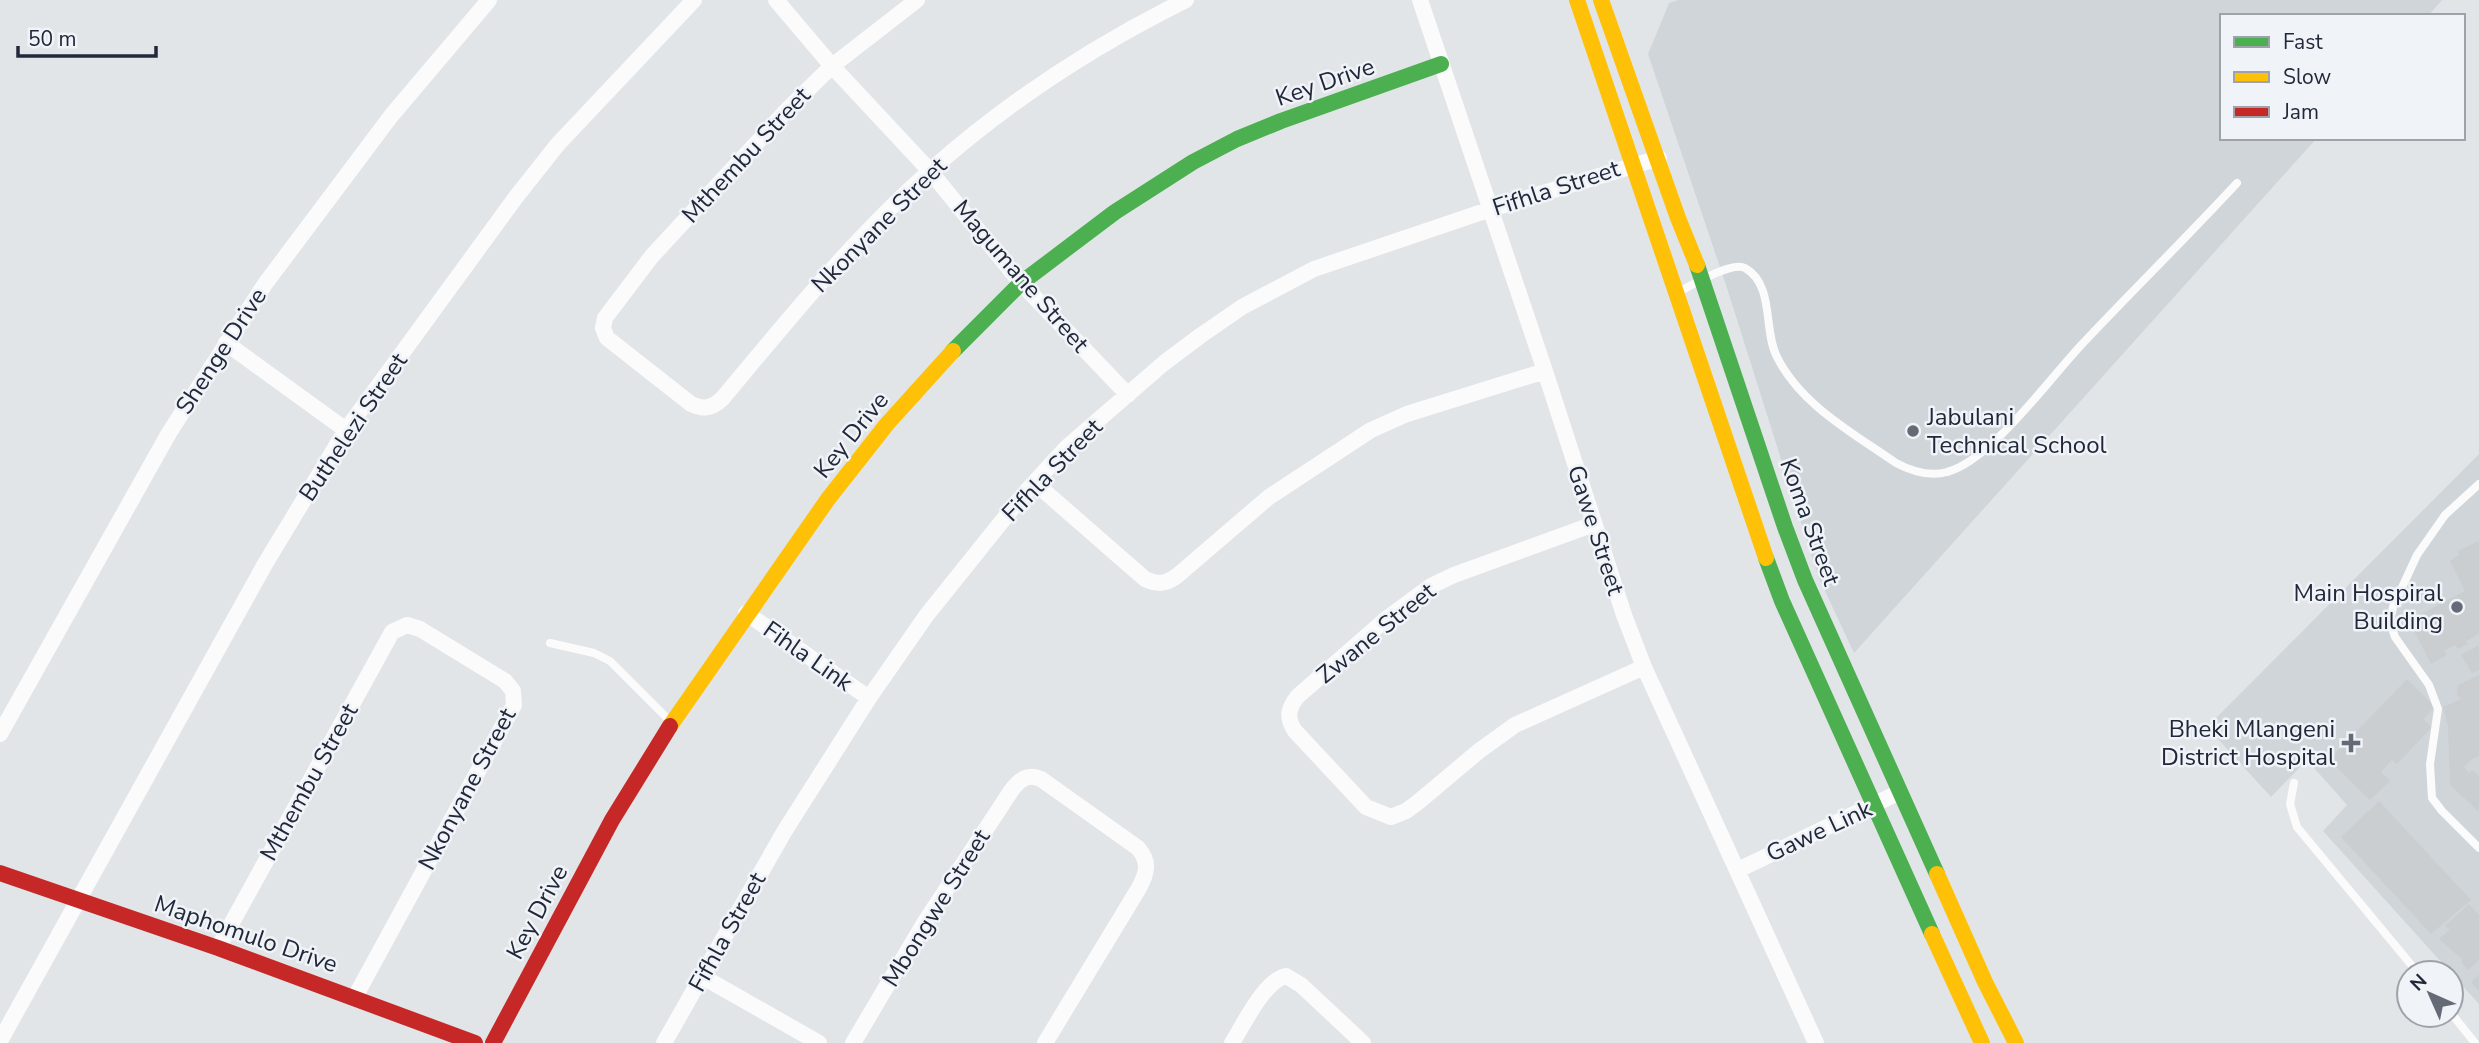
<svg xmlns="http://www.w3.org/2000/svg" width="2479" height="1043" font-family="'Nunito Sans',sans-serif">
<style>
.built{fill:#d0d5d9}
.building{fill:#cbced1}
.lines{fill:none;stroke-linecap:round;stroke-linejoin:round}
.lane{stroke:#fbfbfc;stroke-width:8}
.street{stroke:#fbfbfc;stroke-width:16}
.fast{stroke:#4caf50;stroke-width:16}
.slow{stroke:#ffc107;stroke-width:16}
.jam{stroke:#c62828;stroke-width:16}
.poi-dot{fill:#656a77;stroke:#f0f3f7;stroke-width:2.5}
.labels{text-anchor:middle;stroke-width:5;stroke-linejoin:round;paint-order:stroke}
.street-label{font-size:24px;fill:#21283a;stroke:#f0f3f7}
.poi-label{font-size:24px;fill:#21283a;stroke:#f0f3f7;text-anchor:end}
</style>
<rect width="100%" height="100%" fill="#e2e5e8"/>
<path class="built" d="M 1678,0 L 2442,0 L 2428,16 L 2222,16 L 2222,138 L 2317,138 L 1854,653 L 1818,576 L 1726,285 L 1648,54 L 1669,3 Z
M 2479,454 L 2479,1004 L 2323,831 L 2347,805 L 2307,760 L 2271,797 L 2207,727 Z"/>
<path class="building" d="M 2479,541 L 2479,634 L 2465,642 L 2468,644 L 2458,649 L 2455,645 L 2444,651 L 2447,655 L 2431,664 L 2414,631 L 2410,632 L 2406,622 L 2465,591 L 2450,561 L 2459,555 L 2458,551 Z
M 2479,645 L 2479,670 L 2472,673 L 2461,655 Z
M 2479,675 L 2479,756 L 2471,760 L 2464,767 L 2469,773 L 2472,770 L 2479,776 L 2479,812 L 2450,785 L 2448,726 L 2443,707 L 2461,699 L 2457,694 L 2458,685 Z
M 2407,679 L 2435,707 L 2423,719 L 2432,727 L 2397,764 L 2392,760 L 2381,772 L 2390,781 L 2370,800 L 2329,760 Z
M 2379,801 L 2471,900 L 2431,934 L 2341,837 Z
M 2469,904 L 2479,915 L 2479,960 L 2468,970 L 2461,962 L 2463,960 L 2439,939 L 2450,930 L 2445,926 Z
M 2479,974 L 2479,991 L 2471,982 Z"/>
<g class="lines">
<path class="lane" d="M 1677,293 C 1690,286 1731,261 1745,268 C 1775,285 1763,331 1777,357 C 1801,405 1853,433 1896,463 C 1911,471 1929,477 1947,472 C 1991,461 2052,375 2085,341 C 2135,288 2187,237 2237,183
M 2479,484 L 2445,515 L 2417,555 L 2393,607 L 2390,622 L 2395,637 L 2429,685 L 2438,709 L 2430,764 L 2432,798 L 2442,811 L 2479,848
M 550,643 L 594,653 L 610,661 L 672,723
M 2294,783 L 2290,804 L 2297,827 L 2418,973
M 2451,1013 L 2475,1043"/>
<path class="street" d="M 776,0 L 832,66 L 930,171 L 1021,283 L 1128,395
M 917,0 L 832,66 L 788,109 L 652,256 L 605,318 L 603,328 L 607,338 L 691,404 C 704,410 712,408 722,399 C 788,320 853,239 930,171 C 1006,103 1095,45 1186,0
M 1420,0 L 1545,371 L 1624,615 L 1644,667 L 1816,1043
M 226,343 L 346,430
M 1035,483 L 1145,579 C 1158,585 1167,584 1178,575 L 1269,497 L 1371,430 L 1407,414 L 1545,371
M 1594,524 L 1454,575 L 1431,586 L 1385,620 L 1298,696 C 1288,708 1286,718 1295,731 L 1366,807 L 1391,817 L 1406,811 L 1417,803 L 1479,751 L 1515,725 L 1644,667
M 746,613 L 869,698
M 0,734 L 169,433 L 265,284 L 391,116 L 489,0
M 1738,870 L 1900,792
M 218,948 L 392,632 L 407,625 L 420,629 L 505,681 L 513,691 L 514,705 L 355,997
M 703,977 L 819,1043
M 0,1041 L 265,564 L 346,430 L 516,197 L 558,144 L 694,0
M 664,1043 L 784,832 L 869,698 L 926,616 L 1023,495 L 1067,447 L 1164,363 L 1200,336 L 1242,307 L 1314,269 L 1491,209 L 1659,158
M 853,1043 L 923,925 L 1011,791 C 1019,780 1027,773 1041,779 L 1138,848 C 1150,862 1147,873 1139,888 L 1045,1043
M 1232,1043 C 1244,1024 1264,981 1286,976 L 1301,985 L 1363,1043"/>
<path class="fast" d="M 1697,265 L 1785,527 L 1805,580 L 1937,874
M 953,351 L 1021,283 L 1115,212 L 1193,162 L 1237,139 L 1281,121 L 1441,64
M 1766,558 L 1782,601 L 1932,934"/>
<path class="slow" d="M 1577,0 L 1766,558
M 1601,0 L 1678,218 L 1697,265
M 670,726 L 828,499 L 887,424 L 953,351
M 1937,874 L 1985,982 L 2016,1043
M 1932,934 L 1982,1043"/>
<path class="jam" d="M 0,873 L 218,948 L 475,1043
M 493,1043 L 612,820 L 670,726"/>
</g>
<g class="poi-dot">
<circle cx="1913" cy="431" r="7"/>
<circle cx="2457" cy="607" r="7"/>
<path d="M2347.5 732.5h7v7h7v7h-7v7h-7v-7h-7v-7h7z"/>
</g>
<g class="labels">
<g class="street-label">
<text transform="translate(1325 82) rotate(-19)" y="8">Key Drive</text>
<text transform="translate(746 155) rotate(-47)" y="8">Mthembu Street</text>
<text transform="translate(1556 188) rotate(-18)" y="8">Fifhla Street</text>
<text transform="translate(879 225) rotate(-45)" y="8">Nkonyane Street</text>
<text transform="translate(1021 276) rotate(49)" y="8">Magumane Street</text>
<text transform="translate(221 351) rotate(-57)" y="8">Shenge Drive</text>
<text transform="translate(353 427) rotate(-56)" y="8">Buthelezi Street</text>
<text transform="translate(851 435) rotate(-51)" y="8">Key Drive</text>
<text transform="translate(1052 470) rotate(-46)" y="8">Fifhla Street</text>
<text transform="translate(1810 522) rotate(70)" y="8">Koma Street</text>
<text transform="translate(1596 530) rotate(72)" y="8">Gawe Street</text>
<text transform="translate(1376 633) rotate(-39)" y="8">Zwane Street</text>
<text transform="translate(808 656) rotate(35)" y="8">Fihla Link</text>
<text transform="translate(309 782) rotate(-61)" y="8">Mthembu Street</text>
<text transform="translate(467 789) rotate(-62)" y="8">Nkonyane Street</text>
<text transform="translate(1819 831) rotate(-25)" y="8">Gawe Link</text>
<text transform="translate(936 908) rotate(-58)" y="8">Mbongwe Street</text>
<text transform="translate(537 912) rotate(-62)" y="8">Key Drive</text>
<text transform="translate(727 932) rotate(-61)" y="8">Fifhla Street</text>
<text transform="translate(246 934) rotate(19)" y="8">Maphomulo Drive</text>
</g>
<g class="poi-label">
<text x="1927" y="425" text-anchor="start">Jabulani<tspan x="1927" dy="28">Technical School</tspan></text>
<text x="2443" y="601">Main Hospiral<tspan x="2443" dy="28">Building</tspan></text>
<text x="2335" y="737">Bheki Mlangeni<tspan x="2335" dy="28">District Hospital</tspan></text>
</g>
</g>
<rect x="2220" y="14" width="245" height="126" fill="#f0f3f7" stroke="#9da2ab" stroke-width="2"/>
<rect x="2234" y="37" width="35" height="10" fill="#4caf50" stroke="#9da2ab" stroke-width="2"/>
<text x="2283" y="49" font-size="21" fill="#21283a">Fast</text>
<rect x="2234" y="72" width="35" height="10" fill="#ffc107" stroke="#9da2ab" stroke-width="2"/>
<text x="2283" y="84" font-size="21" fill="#21283a">Slow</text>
<rect x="2234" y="107" width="35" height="10" fill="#c62828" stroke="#9da2ab" stroke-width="2"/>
<text x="2283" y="119" font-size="21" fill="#21283a">Jam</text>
<g transform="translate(2430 994) rotate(315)"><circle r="33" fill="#f0f3f7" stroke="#9da2ab" stroke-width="2"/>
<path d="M0-5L12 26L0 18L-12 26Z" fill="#656a77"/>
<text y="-10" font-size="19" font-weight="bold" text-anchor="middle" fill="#21283a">N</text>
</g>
<path d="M18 46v10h138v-10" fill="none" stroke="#21283a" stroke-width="3.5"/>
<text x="28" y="46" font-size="21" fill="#21283a" stroke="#f0f3f7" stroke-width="5" paint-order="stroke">50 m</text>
</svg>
